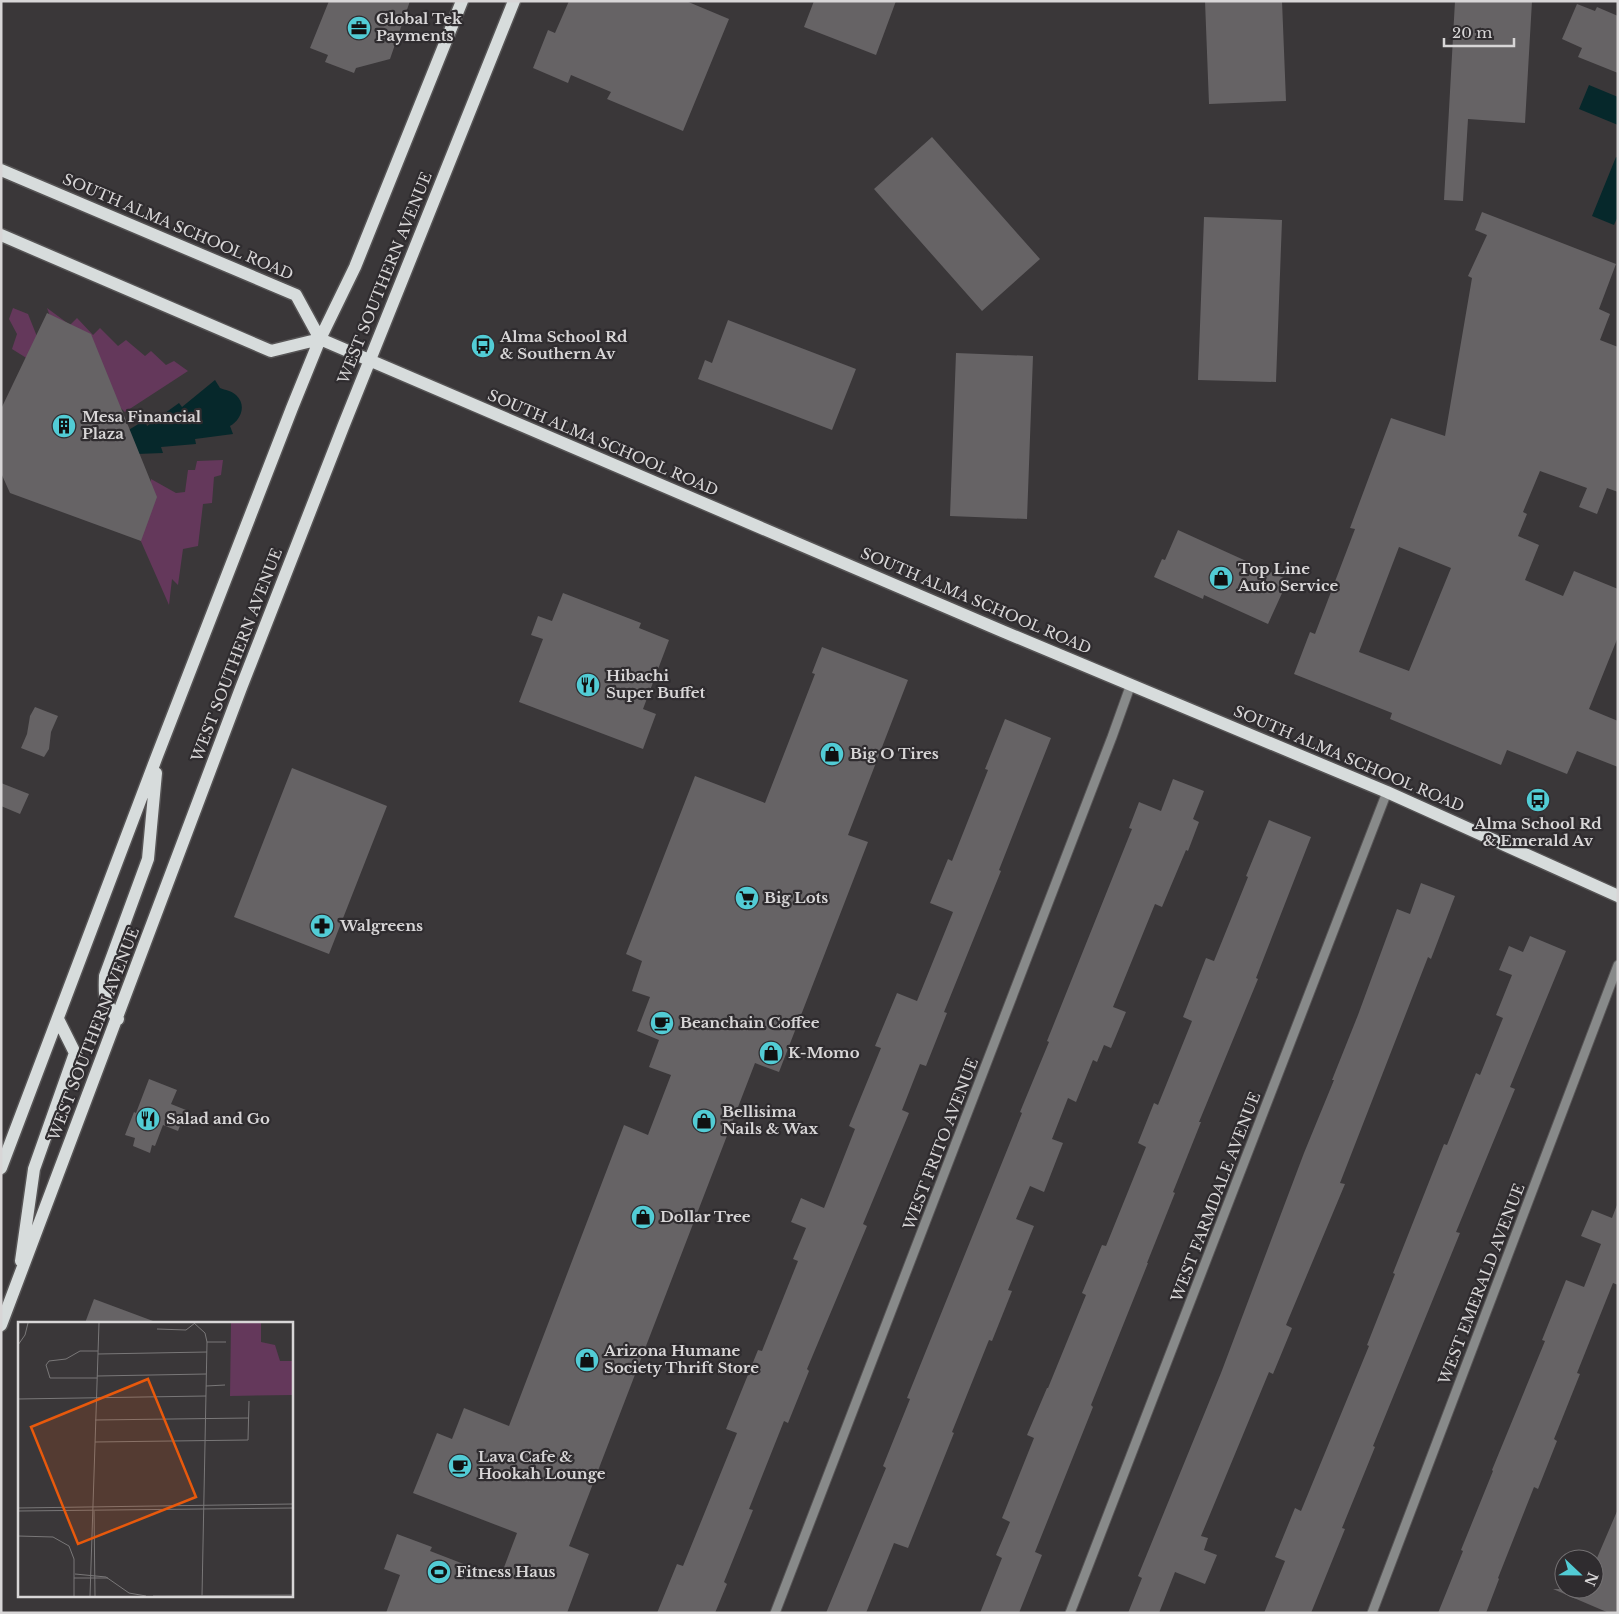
<svg xmlns="http://www.w3.org/2000/svg" width="1619" height="1614" font-family="'Libre Baskerville',serif">
<style>
.green{fill:#64385b}
.water{fill:#06282b}
.building{fill:#666365;fill-rule:evenodd}
.lines{fill:none;stroke-linecap:round;stroke-linejoin:round}
.minor-casing{stroke:#565455;stroke-width:11}
.major-casing{stroke:#565455;stroke-width:15}
.minor{stroke:#888a8a;stroke-width:9}
.major{stroke:#d7dcdc;stroke-width:12}
.labels{text-anchor:middle;stroke-width:4.5;stroke-linejoin:round;paint-order:stroke}
.poi-label{font-size:15px;font-weight:bold;fill:#d8d6d7;stroke:#2f2c2f;text-anchor:start}
.street-label{font-size:15px;fill:#d8d6d7;stroke:#2f2c2f}
.inset-road{fill:none;stroke:#797778;stroke-width:1}
.view{fill:#e8590c;fill-opacity:0.15;stroke:#e8590c;stroke-width:2.5}
.inset-edge{fill:none;stroke:#d8d6d7;stroke-width:2.5}
</style>
<rect width="100%" height="100%" fill="#3a3739"/>
<path class="green" d="M 13,308 L 28,314 L 52,374 L 12,349 L 17,334 L 9,319 Z
M 47,308 L 70,325 L 77,318 L 93,335 L 100,328 L 118,346 L 126,340 L 145,356 L 151,351 L 166,365 L 174,361 L 188,371 L 125,412 L 107,395 L 72,376 Z
M 223,460 L 221,475 L 214,477 L 212,503 L 203,504 L 198,546 L 183,549 L 178,585 L 172,579 L 169,605 L 136,530 L 150,504 L 151,479 L 176,493 L 185,492 L 188,470 L 195,470 L 197,461 Z"/>
<path class="water" d="M 1589,85 L 1618,97 L 1618,125 L 1579,109 Z
M 1616,157 L 1618,158 L 1618,216 L 1614,225 L 1592,216 Z
M 215,380 L 220,388 C 225,390 232,391 236,395 C 247,405 241,420 230,426 L 233,434 L 195,439 L 196,444 L 161,447 L 163,453 L 137,454 L 122,434 L 145,420 L 147,426 L 179,403 L 182,407 Z"/>
<path class="building" d="M 329,1 L 410,1 L 390,59 L 356,68 L 354,73 L 325,62 L 328,55 L 310,48 Z
M 569,1 L 686,1 L 729,19 L 683,131 L 607,99 L 611,92 L 571,75 L 568,83 L 533,68 L 548,30 L 555,33 Z
M 814,1 L 896,1 L 876,55 L 804,27 Z
M 1205,1 L 1282,1 L 1286,101 L 1209,104 Z
M 1455,1 L 1532,1 L 1525,123 L 1468,119 L 1463,201 L 1444,200 Z
M 1577,4 L 1595,11 L 1597,7 L 1618,16 L 1618,73 L 1578,57 L 1582,48 L 1562,39 Z
M 932,137 L 1040,259 L 982,311 L 874,189 Z
M 1482,212 L 1616,264 L 1599,309 L 1610,314 L 1600,340 L 1618,347 L 1618,492 L 1607,488 L 1597,514 L 1579,507 L 1587,488 L 1540,471 L 1523,512 L 1527,514 L 1518,536 L 1539,545 L 1525,580 L 1563,596 L 1574,571 L 1618,589 L 1618,637 L 1589,709 L 1618,721 L 1618,767 L 1577,751 L 1567,774 L 1507,750 L 1501,765 L 1390,719 L 1392,713 L 1294,674 L 1310,632 L 1315,634 L 1355,529 L 1350,528 L 1391,418 L 1445,436 L 1472,278 L 1468,276 L 1487,235 L 1475,230 ZM 1399,547 L 1451,568 L 1409,671 L 1359,652 Z
M 1204,217 L 1282,220 L 1276,382 L 1198,380 Z
M 47,313 L 91,334 L 157,497 L 141,541 L 10,493 L 1,473 L 1,409 Z
M 728,320 L 856,369 L 832,430 L 698,379 L 705,360 L 712,363 Z
M 956,353 L 1033,356 L 1027,519 L 950,516 Z
M 1178,530 L 1288,580 L 1268,624 L 1204,595 L 1203,599 L 1154,577 L 1162,559 L 1165,560 Z
M 563,593 L 641,623 L 639,628 L 669,640 L 643,709 L 656,714 L 643,749 L 519,702 L 543,639 L 531,635 L 538,616 L 552,621 Z
M 822,647 L 908,680 L 848,835 L 868,842 L 779,1072 L 755,1063 L 569,1546 L 589,1554 L 567,1613 L 386,1613 L 400,1575 L 384,1569 L 397,1534 L 432,1547 L 430,1551 L 500,1578 L 517,1533 L 413,1493 L 437,1433 L 452,1439 L 464,1408 L 509,1426 L 624,1125 L 648,1135 L 671,1075 L 649,1067 L 659,1040 L 637,1031 L 650,997 L 632,991 L 642,961 L 626,954 L 695,776 L 765,803 L 815,674 L 812,673 Z
M 35,707 L 58,716 L 51,732 L 49,749 L 44,757 L 21,748 L 27,734 L 30,716 Z
M 1005,719 L 1051,738 L 999,870 L 1001,871 L 944,1012 L 947,1013 L 926,1066 L 920,1064 L 902,1110 L 909,1113 L 863,1224 L 867,1226 L 807,1369 L 809,1371 L 788,1423 L 784,1421 L 749,1509 L 753,1510 L 724,1582 L 727,1584 L 715,1613 L 657,1613 L 677,1564 L 683,1566 L 737,1433 L 726,1429 L 758,1350 L 762,1351 L 798,1261 L 793,1259 L 806,1228 L 791,1222 L 801,1198 L 824,1208 L 855,1129 L 849,1126 L 881,1048 L 875,1046 L 897,993 L 917,1001 L 953,912 L 930,903 L 948,859 L 952,861 L 988,770 L 985,769 Z
M 292,768 L 387,806 L 329,954 L 234,917 Z
M 1173,779 L 1204,791 L 1193,819 L 1199,822 L 1188,851 L 1186,850 L 1162,907 L 1155,904 L 1113,1007 L 1126,1012 L 1111,1048 L 1104,1045 L 1097,1062 L 1093,1060 L 1076,1102 L 1068,1098 L 1052,1139 L 1063,1143 L 1044,1192 L 1030,1186 L 1016,1219 L 1034,1226 L 1008,1290 L 1012,1291 L 992,1341 L 989,1340 L 952,1432 L 954,1433 L 908,1548 L 894,1543 L 866,1613 L 826,1613 L 886,1468 L 883,1466 L 910,1399 L 907,1398 L 1022,1113 L 1020,1112 L 1049,1042 L 1047,1041 L 1132,829 L 1129,828 L 1139,802 L 1161,811 Z
M 1,783 L 29,794 L 20,814 L 1,806 Z
M 1269,820 L 1311,837 L 1256,978 L 1258,979 L 1199,1122 L 1201,1122 L 1173,1192 L 1175,1193 L 1147,1263 L 1148,1263 L 1091,1405 L 1093,1407 L 1035,1552 L 1042,1555 L 1019,1613 L 980,1613 L 1002,1558 L 996,1555 L 1010,1522 L 1002,1518 L 1034,1438 L 1027,1435 L 1047,1388 L 1048,1388 L 1086,1295 L 1082,1293 L 1102,1245 L 1106,1246 L 1146,1147 L 1138,1143 L 1154,1103 L 1158,1105 L 1192,1021 L 1183,1017 L 1206,958 L 1214,961 L 1248,877 L 1246,876 Z
M 1421,883 L 1455,896 L 1431,959 L 1428,957 L 1340,1183 L 1345,1184 L 1286,1325 L 1292,1328 L 1273,1374 L 1269,1372 L 1201,1536 L 1208,1538 L 1204,1550 L 1217,1555 L 1205,1584 L 1175,1572 L 1159,1613 L 1128,1613 L 1142,1578 L 1138,1576 L 1221,1373 L 1304,1153 L 1334,1080 L 1332,1080 L 1358,1015 L 1397,909 L 1410,914 Z
M 1530,936 L 1566,951 L 1510,1087 L 1515,1089 L 1456,1232 L 1460,1233 L 1373,1446 L 1375,1447 L 1342,1528 L 1345,1529 L 1311,1613 L 1264,1613 L 1285,1561 L 1275,1557 L 1295,1508 L 1301,1511 L 1369,1346 L 1367,1345 L 1395,1274 L 1393,1273 L 1444,1144 L 1447,1145 L 1476,1073 L 1480,1075 L 1503,1018 L 1496,1015 L 1512,975 L 1499,970 L 1509,946 L 1523,952 Z
M 149,1079 L 177,1090 L 171,1104 L 186,1110 L 178,1131 L 163,1125 L 155,1146 L 152,1145 L 150,1153 L 133,1146 L 135,1138 L 125,1135 L 134,1112 L 136,1113 Z
M 1617,1205 L 1618,1285 L 1613,1283 L 1577,1373 L 1580,1374 L 1554,1439 L 1557,1441 L 1538,1489 L 1534,1487 L 1498,1578 L 1499,1579 L 1486,1613 L 1438,1613 L 1463,1551 L 1461,1550 L 1493,1471 L 1492,1470 L 1545,1341 L 1542,1340 L 1566,1280 L 1584,1287 L 1601,1244 L 1581,1236 L 1592,1210 L 1612,1218 Z
M 94,1299 L 153,1321 L 152,1323 L 85,1323 Z
M 1618,1509 L 1618,1613 L 1609,1613 L 1553,1589 L 1594,1589 L 1594,1565 Z"/>
<g class="lines">
<g class="minor-casing">
<path id="minor" d="M 775,1613 L 1112,737 L 1131,684
M 1070,1613 L 1387,792
M 1372,1613 L 1618,965"/>
</g>
<g class="major-casing">
<path id="major" d="M 1,170 L 296,295 L 320,339
M 1,235 L 271,351 L 320,339 L 1002,631 L 1387,792 L 1618,896
M 118,1019 C 104,1002 104,998 105,976 L 148,859 L 156,773
M 1,1168 L 157,756 L 292,408 L 320,339 L 355,267 L 462,1
M 21,1261 L 34,1169 L 75,1053 L 58,1019
M 1,1325 L 241,688 L 343,427 L 514,1"/>
</g>
<use href="#minor" class="minor"/>
<use href="#major" class="major"/>
</g>
<defs>
<g id="office-disc" transform="scale(1.25)"><circle r="9.5" fill="#52ccd5" stroke="#2f2c2f"/><path d="M-6-3h4V-5.5h4V-3h4V5H-6ZM-1-4.5V-3h2v-1.5ZM-6 0V1H6V0Z" fill="#111"/></g>
<g id="bus-disc" transform="scale(1.25)"><circle r="9.5" fill="#52ccd5" stroke="#2f2c2f"/><path d="M-5-6H5V4H4V6H2V4H-2V6H-4V4H-5ZM-3.5-4V0h7V-4ZM-3.5 1.2v1.5H-2V1.2ZM2 1.2v1.5H3.5V1.2Z" fill="#111"/></g>
<g id="building-disc" transform="scale(1.25)"><circle r="9.5" fill="#52ccd5" stroke="#2f2c2f"/><path d="M-4-6H4V6H1V3H-1V6H-4ZM-2.5-4.3h1.7v1.8h-1.7ZM.8-4.3h1.7v1.8H.8ZM-2.5-1h1.7V.8h-1.7ZM.8-1h1.7V.8H.8Z" fill="#111"/></g>
<g id="shop-disc" transform="scale(1.25)"><circle r="9.5" fill="#52ccd5" stroke="#2f2c2f"/><path d="M-5-2.5h2.3a2.7 3.5 0 0 1 5.4 0H5L5.5 6h-11ZM-1.5-2.5h3a1.5 2.3 0 0 0-3 0Z" fill="#111"/></g>
<g id="restaurant-disc" transform="scale(1.25)"><circle r="9.5" fill="#52ccd5" stroke="#2f2c2f"/><path d="M-5-6h1v4h1v-4h1v4h1v-4h1v5L-1.5 .5V6h-2V.5L-5-1ZM5-6V6H3V1.5H1.5Q1.5-4 5-6Z" fill="#111"/></g>
<g id="supermarket-disc" transform="scale(1.25)"><circle r="9.5" fill="#52ccd5" stroke="#2f2c2f"/><path d="M-6-5.5h2.5l.6 2H6L4.5 2H-2.5L-4.4-4H-6ZM-1.5 3.2a1.3 1.3 0 1 0 .1 0ZM3 3.2a1.3 1.3 0 1 0 .1 0Z" fill="#111"/></g>
<g id="pharmacy-disc" transform="scale(1.25)"><circle r="9.5" fill="#52ccd5" stroke="#2f2c2f"/><path d="M-2-6h4v4h4v4h-4v4h-4v-4h-4v-4h4Z" fill="#111"/></g>
<g id="cafe-disc" transform="scale(1.25)"><circle r="9.5" fill="#52ccd5" stroke="#2f2c2f"/><path d="M-5.5-4.5H6V0H3Q3 3.5 0 3.5H-2.5Q-5.5 3.5-5.5 0ZM3-3.2v2h1.7v-2ZM-6 4.5H4V6H-6Z" fill="#111"/></g>
<g id="stadium-disc" transform="scale(1.25)"><circle r="9.5" fill="#52ccd5" stroke="#2f2c2f"/><path d="M0-5a6.5 5 0 1 0 0 10a6.5 5 0 1 0 0-10ZM-3.5-1.8h7v3.6h-7Z" fill="#111"/></g>
</defs>
<g fill-rule="evenodd">
<use href="#office-disc" x="359" y="28"/>
<use href="#bus-disc" x="483" y="346"/>
<use href="#building-disc" x="64" y="426"/>
<use href="#shop-disc" x="1221" y="578"/>
<use href="#restaurant-disc" x="588" y="685"/>
<use href="#shop-disc" x="832" y="754"/>
<use href="#bus-disc" x="1538" y="800"/>
<use href="#supermarket-disc" x="747" y="898"/>
<use href="#pharmacy-disc" x="322" y="926"/>
<use href="#cafe-disc" x="662" y="1023"/>
<use href="#shop-disc" x="771" y="1053"/>
<use href="#restaurant-disc" x="148" y="1119"/>
<use href="#shop-disc" x="704" y="1121"/>
<use href="#shop-disc" x="643" y="1217"/>
<use href="#shop-disc" x="587" y="1360"/>
<use href="#cafe-disc" x="460" y="1466"/>
<use href="#stadium-disc" x="439" y="1572"/>
</g>
<g class="labels">
<g class="poi-label">
<text x="376" y="24">Global Tek<tspan x="376" dy="17">Payments</tspan></text>
<text x="500" y="342">Alma School Rd<tspan x="500" dy="17">&amp; Southern Av</tspan></text>
<text x="82" y="422">Mesa Financial<tspan x="82" dy="17">Plaza</tspan></text>
<text x="1238" y="574">Top Line<tspan x="1238" dy="17">Auto Service</tspan></text>
<text x="606" y="681">Hibachi<tspan x="606" dy="17">Super Buffet</tspan></text>
<text x="850" y="759">Big O Tires</text>
<text x="1538" y="829" text-anchor="middle">Alma School Rd<tspan x="1538" dy="17">&amp; Emerald Av</tspan></text>
<text x="764" y="903">Big Lots</text>
<text x="340" y="931">Walgreens</text>
<text x="680" y="1028">Beanchain Coffee</text>
<text x="788" y="1058">K-Momo</text>
<text x="722" y="1117">Bellisima<tspan x="722" dy="17">Nails &amp; Wax</tspan></text>
<text x="166" y="1124">Salad and Go</text>
<text x="660" y="1222">Dollar Tree</text>
<text x="604" y="1356">Arizona Humane<tspan x="604" dy="17">Society Thrift Store</tspan></text>
<text x="478" y="1462">Lava Cafe &amp;<tspan x="478" dy="17">Hookah Lounge</tspan></text>
<text x="456" y="1577">Fitness Haus</text>
</g>
<g class="street-label">
<text transform="translate(178 227) rotate(23)" y="5">SOUTH ALMA SCHOOL ROAD</text>
<text transform="translate(385 278) rotate(-68)" y="5">WEST SOUTHERN AVENUE</text>
<text transform="translate(603 443) rotate(23)" y="5">SOUTH ALMA SCHOOL ROAD</text>
<text transform="translate(976 601) rotate(23)" y="5">SOUTH ALMA SCHOOL ROAD</text>
<text transform="translate(237 655) rotate(-69)" y="5">WEST SOUTHERN AVENUE</text>
<text transform="translate(1349 759) rotate(23)" y="5">SOUTH ALMA SCHOOL ROAD</text>
<text transform="translate(94 1034) rotate(-69)" y="5">WEST SOUTHERN AVENUE</text>
<text transform="translate(941 1144) rotate(-69)" y="5">WEST FRITO AVENUE</text>
<text transform="translate(1216 1197) rotate(-69)" y="5">WEST FARMDALE AVENUE</text>
<text transform="translate(1482 1284) rotate(-69)" y="5">WEST EMERALD AVENUE</text>
</g>
</g>
<g transform="translate(18 1322)">
<rect width="275" height="275" fill="#3a3739"/>
<path d="M 213,1 L 243,1 L 243,20 L 257,23 L 262,39 L 275,39 L 275,73 L 212,74 Z" fill="#64385b"/>
<path class="inset-road" d="M 176,1 L 187,11 L 189,20 L 184,274M 139,7 L 168,8 L 177,1M 189,20 L 208,20M 0,23 L 7,13 L 10,1M 80,32 L 189,30M 79,54 L 188,52M 79,56 L 32,56 L 28,43 L 31,39 L 48,37 L 62,29 L 80,29M 188,64 L 207,63M 0,77 L 188,74M 77,98 L 231,96M 77,120 L 230,118 L 231,79M 0,186 L 275,182M 0,189 L 275,186M 76,189 L 77,274M 0,214 L 35,215 L 51,224 L 56,237 L 56,274M 57,252 L 88,255 L 111,271 L 128,274M 56,256 L 90,256M 72,274 L 81,1M 135,274 L 275,273"/>
<path class="view" d="M 130,57 L 178,175 L 60,222 L 13,105 Z"/>
<rect width="275" height="275" class="inset-edge"/>
</g>
<rect width="1619" height="1614" fill="none" stroke="#d8d6d7" stroke-width="5"/>
<g transform="translate(1579 1574) rotate(112)"><circle r="24" fill="#2f2c2f" stroke="#737072"/>
<path d="M0-4L9 19L0 12L-9 19Z" fill="#52ccd5"/>
<text y="-8" font-size="14" font-weight="bold" text-anchor="middle" fill="#d8d6d7">N</text>
</g>
<path d="M1444 38v8h70v-8" fill="none" stroke="#d8d6d7" stroke-width="2.5"/>
<text x="1452" y="38" font-size="15" fill="#d8d6d7" stroke="#2f2c2f" stroke-width="4" paint-order="stroke">20 m</text>
</svg>
